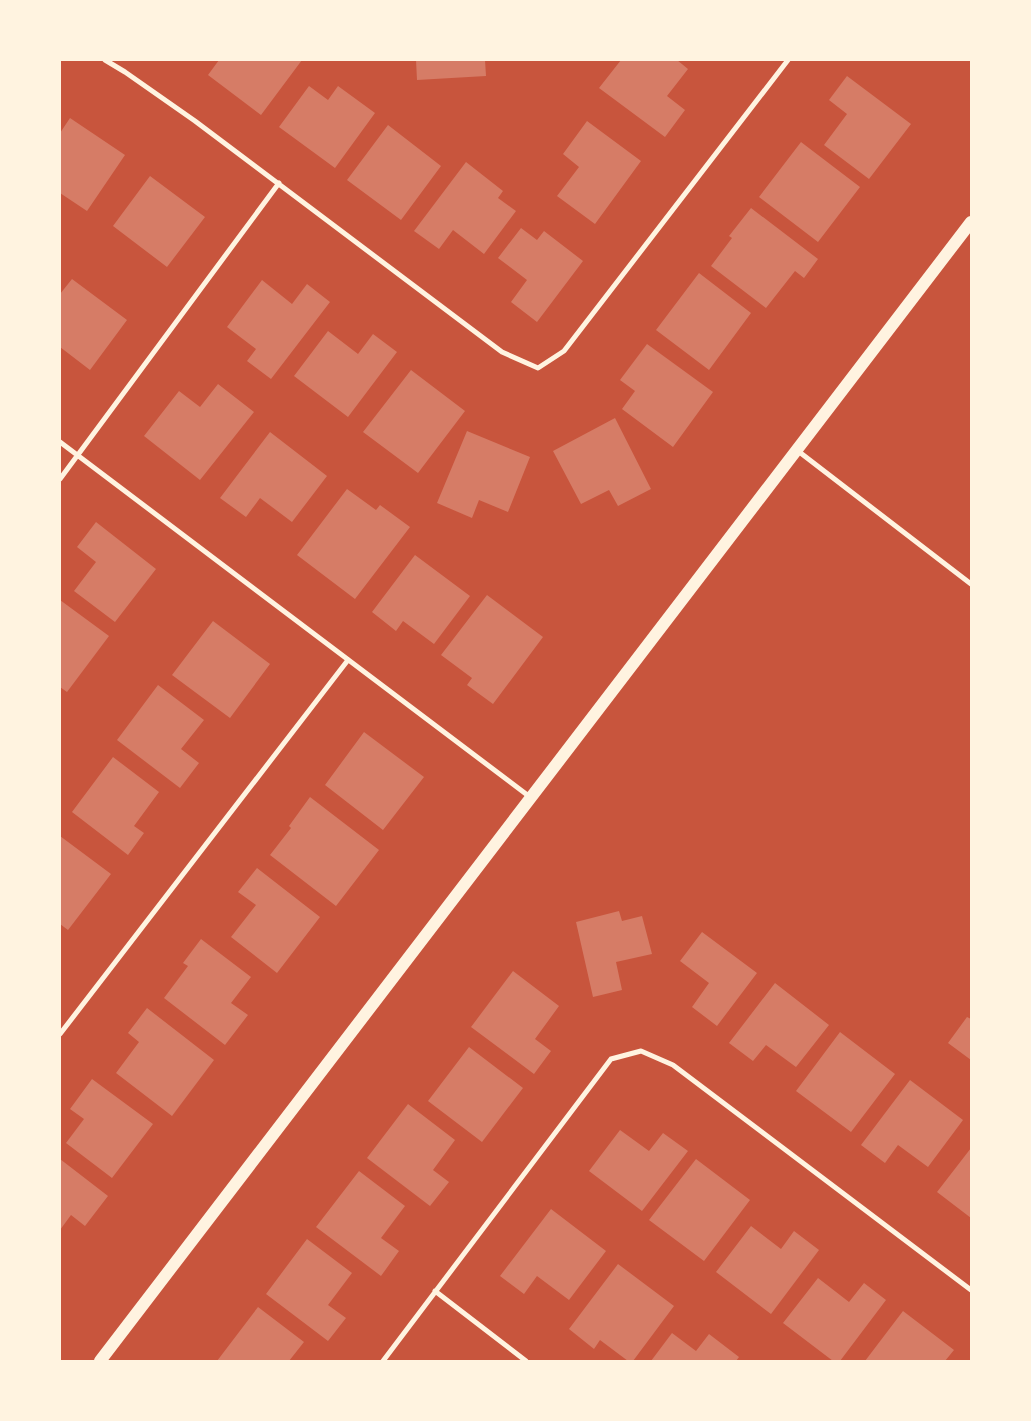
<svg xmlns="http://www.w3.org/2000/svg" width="1031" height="1421" font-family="'Golos Text',sans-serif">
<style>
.building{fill:#d67c66}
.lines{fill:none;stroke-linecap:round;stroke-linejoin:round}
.minor{stroke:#fff3e0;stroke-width:5}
.primary{stroke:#fff3e0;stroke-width:12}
</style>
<rect width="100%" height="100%" fill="#c8553d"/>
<path class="building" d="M 219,60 L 302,60 L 261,115 L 208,75 Z
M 416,60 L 485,60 L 486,76 L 417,80 Z
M 621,60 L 677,60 L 688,69 L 667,96 L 685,110 L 665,137 L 599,88 Z
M 847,76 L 911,124 L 869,179 L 824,145 L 847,114 L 829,100 Z
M 309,86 L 328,100 L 338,86 L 375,113 L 335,168 L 279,127 Z
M 70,118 L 125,155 L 87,211 L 60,193 L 60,133 Z
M 587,121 L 641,161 L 595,224 L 557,196 L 579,167 L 563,154 Z
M 388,125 L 441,166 L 401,220 L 347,180 Z
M 801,142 L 860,187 L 818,242 L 759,197 Z
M 466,162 L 503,191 L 498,198 L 516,211 L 484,254 L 453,230 L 439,249 L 414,231 Z
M 150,176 L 205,217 L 167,267 L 113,226 Z
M 751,208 L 818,259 L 804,278 L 795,271 L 766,308 L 711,266 L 732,238 L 729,236 Z
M 521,228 L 537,240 L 544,231 L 583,261 L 537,322 L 511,302 L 527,280 L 498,258 Z
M 699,273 L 751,313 L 709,370 L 656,330 Z
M 72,279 L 127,320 L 90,370 L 60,347 L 60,294 Z
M 262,280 L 292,304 L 307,284 L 330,302 L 271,379 L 247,361 L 256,349 L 227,327 Z
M 328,331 L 358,354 L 373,334 L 397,352 L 348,417 L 294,376 Z
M 647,344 L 713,392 L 673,447 L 622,409 L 635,391 L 620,380 Z
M 411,370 L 465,411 L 418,473 L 363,432 Z
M 218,384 L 254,412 L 200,480 L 144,436 L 179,391 L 200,407 Z
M 615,418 L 651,489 L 618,506 L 609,490 L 581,504 L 553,451 Z
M 467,431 L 530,457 L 508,512 L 479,500 L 472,518 L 437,503 Z
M 270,432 L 327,476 L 292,522 L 260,498 L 246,517 L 220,498 Z
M 347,489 L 376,510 L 380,505 L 410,527 L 355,599 L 297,555 Z
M 96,522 L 156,569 L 115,622 L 74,591 L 96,562 L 77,547 Z
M 415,555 L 470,596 L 434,644 L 403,621 L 396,631 L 372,612 Z
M 487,595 L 543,637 L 493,704 L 467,685 L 472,678 L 441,655 Z
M 60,600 L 109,636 L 67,692 L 60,687 Z
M 213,621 L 270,664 L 230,718 L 172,675 Z
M 158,685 L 204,720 L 181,749 L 199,763 L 180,788 L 117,740 Z
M 364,732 L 424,777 L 383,830 L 325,785 Z
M 113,757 L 159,792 L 134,826 L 144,833 L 128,855 L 72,812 Z
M 310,797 L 379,850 L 336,906 L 270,855 L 291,828 L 289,826 Z
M 60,836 L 111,874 L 68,930 L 60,924 Z
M 257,868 L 320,917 L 277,973 L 231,937 L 256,905 L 238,892 Z
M 619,911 L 622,921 L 642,916 L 652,954 L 616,962 L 622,990 L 593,997 L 576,922 Z
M 702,932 L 757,973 L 717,1026 L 692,1007 L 709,983 L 680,961 Z
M 201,939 L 251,977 L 231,1003 L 248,1015 L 225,1045 L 164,998 L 188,966 L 183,963 Z
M 513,971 L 559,1006 L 535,1039 L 551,1051 L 534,1074 L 471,1027 Z
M 775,983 L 829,1025 L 796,1067 L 766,1045 L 753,1061 L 729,1043 Z
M 147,1008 L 214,1060 L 172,1116 L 116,1073 L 139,1042 L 128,1033 Z
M 967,1017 L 971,1019 L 971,1060 L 948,1043 Z
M 840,1032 L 895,1074 L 851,1132 L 796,1091 Z
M 469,1047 L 523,1088 L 482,1142 L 428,1101 Z
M 92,1079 L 153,1124 L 112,1178 L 66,1143 L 84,1119 L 70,1109 Z
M 910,1080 L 963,1120 L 928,1167 L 898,1145 L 885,1163 L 861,1145 Z
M 408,1104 L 455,1140 L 433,1170 L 449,1182 L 430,1206 L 367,1158 Z
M 620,1130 L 649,1151 L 663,1133 L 688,1151 L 642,1211 L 589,1171 Z
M 971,1148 L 971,1218 L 937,1192 Z
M 60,1159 L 108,1196 L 85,1226 L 71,1215 L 60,1230 Z
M 696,1159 L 750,1200 L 704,1261 L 649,1220 Z
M 359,1171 L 405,1206 L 381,1238 L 399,1251 L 381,1276 L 316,1227 Z
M 551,1209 L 606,1251 L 569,1300 L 537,1276 L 524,1294 L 500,1276 Z
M 751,1226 L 781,1249 L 794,1231 L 819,1250 L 771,1314 L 716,1272 Z
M 307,1239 L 352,1273 L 328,1305 L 346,1318 L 328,1341 L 266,1294 Z
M 618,1264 L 674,1306 L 633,1361 L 628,1361 L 600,1340 L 594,1349 L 569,1329 Z
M 818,1278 L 849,1302 L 864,1283 L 886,1300 L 840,1361 L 833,1361 L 783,1323 Z
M 258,1307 L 304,1342 L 289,1361 L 217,1361 Z
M 903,1311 L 954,1350 L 945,1361 L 865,1361 Z
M 672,1333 L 696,1351 L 709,1334 L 739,1357 L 736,1361 L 651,1361 Z"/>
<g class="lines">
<path class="minor" d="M 105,60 L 125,72 L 195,121 L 502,352 L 538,368 L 564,351 L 788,60
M 60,442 L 530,797
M 798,451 L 971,584
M 60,479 L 279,183
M 60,1034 L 348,660
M 435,1291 L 526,1361
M 383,1361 L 611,1059 L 641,1051 L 673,1065 L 971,1290"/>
<path class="primary" d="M 100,1361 L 971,222"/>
</g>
<rect width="1031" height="1421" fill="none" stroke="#fff3e0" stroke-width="122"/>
</svg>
